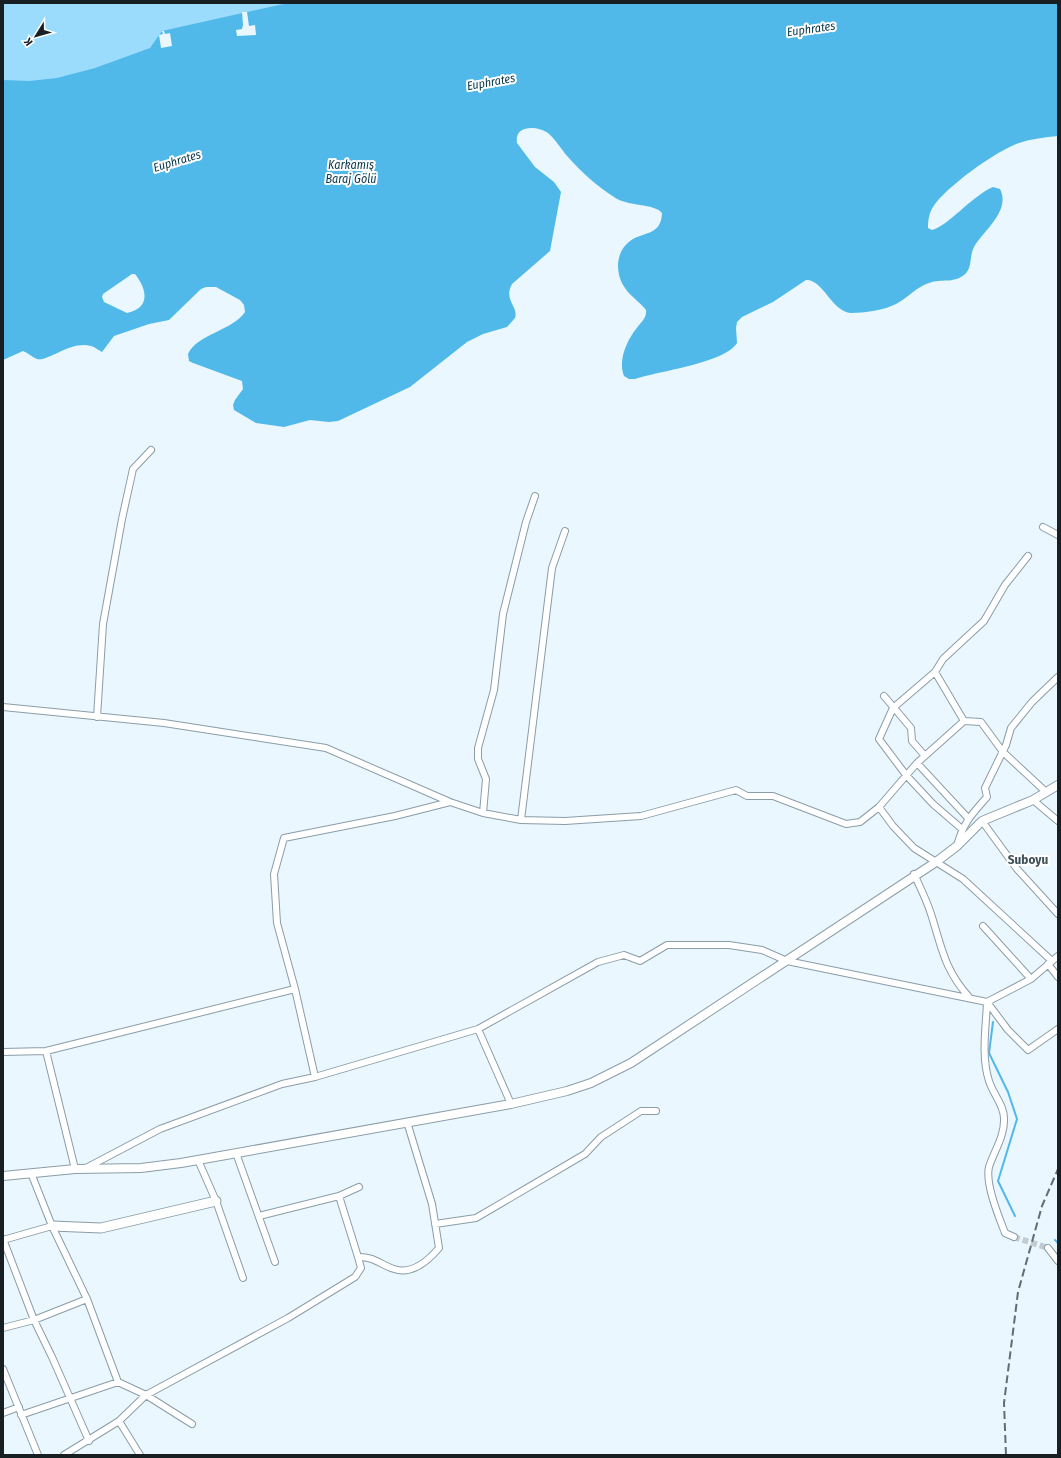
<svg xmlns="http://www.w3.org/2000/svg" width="1061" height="1458" font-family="'Fira Sans Condensed',sans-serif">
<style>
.green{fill:#9bdcfd}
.water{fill:#50b9e9;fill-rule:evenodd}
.pier{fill:#eaf7fe}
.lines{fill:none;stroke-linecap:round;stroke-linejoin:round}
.stream{stroke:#50b9e9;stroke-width:2}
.minor-tunnel{stroke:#c0ccd2;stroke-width:6;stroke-dasharray:6 3;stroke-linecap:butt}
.minor-casing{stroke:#8a9da8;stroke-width:8}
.tertiary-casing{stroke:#8a9da8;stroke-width:10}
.secondary-casing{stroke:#8a9da8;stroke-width:11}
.minor{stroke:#fff;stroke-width:6}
.tertiary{stroke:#fff;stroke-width:8}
.secondary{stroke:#fff;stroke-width:9}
.rail{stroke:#626c71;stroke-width:2;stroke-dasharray:8 4;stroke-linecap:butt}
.labels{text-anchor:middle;stroke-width:4;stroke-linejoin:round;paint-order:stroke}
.water-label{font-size:12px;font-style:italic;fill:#07374a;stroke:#fff}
.quarter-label{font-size:13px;font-weight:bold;fill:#41535d;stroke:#fff}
</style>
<rect width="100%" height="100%" fill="#eaf7fe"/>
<path class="green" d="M 3,3 L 475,3 L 122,59 L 62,90 L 3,94 Z"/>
<path class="water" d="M 288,3 L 1058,3 L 1058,136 C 1045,137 1031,139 1019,143 C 996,151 946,187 933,207 C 929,213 928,221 928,228 L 932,230 C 947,227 973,195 993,187 L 1000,189 C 1011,211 984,230 974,247 C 969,256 973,268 964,275 C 952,284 942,278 929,283 C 916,287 908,298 896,304 C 885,310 864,313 851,313 C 832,312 823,279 806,280 L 773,302 L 742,317 L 737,322 L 736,328 L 737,343 C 725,363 659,371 635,379 L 629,379 L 624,376 C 618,361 626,342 636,329 C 641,322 647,318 646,310 C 640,302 630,296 625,288 C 615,274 615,252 630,241 C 644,231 661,236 662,213 C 654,203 628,207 614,197 C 597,186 581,172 568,157 C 561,149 556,140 548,133 C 538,126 514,124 517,143 L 535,167 L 554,182 L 561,192 L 550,251 L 512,284 C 503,300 519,307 515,318 L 507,327 L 483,334 L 467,342 L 410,387 L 338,421 L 329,422 L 310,420 L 284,427 L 256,423 L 234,410 L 233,405 L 235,400 L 243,389 L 242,381 L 193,363 L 189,361 L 188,354 C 197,334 232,331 245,312 L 244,305 L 240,300 L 216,287 L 206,287 L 201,289 L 169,320 L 149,324 L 114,336 L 102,352 C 98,350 95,347 91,346 C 71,340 48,362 37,359 C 32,357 28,353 23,351 L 3,360 L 3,80 L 29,81 L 57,78 L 95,68 L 150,48 L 162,31 ZM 132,274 L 135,274 C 147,289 151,308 127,313 L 104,302 L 102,297 L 103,294 Z"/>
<path class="pier" d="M 242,12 L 247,12 L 249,26 L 255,25 L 256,35 L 237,36 L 236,30 L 242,29 L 243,25 Z
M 162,31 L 164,31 L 165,34 L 170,33 L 172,46 L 161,48 L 159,35 L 163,34 Z"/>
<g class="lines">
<path class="stream" d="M 993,1022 L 989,1053 L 1008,1092 L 1017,1119 L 998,1181 L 1015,1216
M 1055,1240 L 1058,1243"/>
<path class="minor-tunnel" d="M 1014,1237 L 1048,1248"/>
<g class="minor-casing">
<path id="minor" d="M 1043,527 L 1058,535
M 935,672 L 964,721
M 884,696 L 911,728 L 912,741 L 925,756
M 3,707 L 164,723 L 326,748 L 450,802 L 483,813 L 521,820 L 565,821 L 641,816 L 736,790 L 747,796 L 773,796 L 846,824 L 860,822 L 879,807 L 917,763 L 964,721 L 981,722 L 1003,752 L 1046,792
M 97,717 L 103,624 L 122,519 L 133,469 L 151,450
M 917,763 L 968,818
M 1033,800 L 1058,821
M 879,807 L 893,826 L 914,848 L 963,879 L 1052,961
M 483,813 L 486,779 L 478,759 L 478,748 L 494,690 L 503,614 L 526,522 L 535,496
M 521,820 L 552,568 L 565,531
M 982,821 L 1017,869 L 1058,914
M 962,829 L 933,804 L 906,775 L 879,739 L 893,708 L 935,672 L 943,659 L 984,621 L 1005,585 L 1028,556
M 957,846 C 963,823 972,814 987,797 L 985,788 L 1006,745 L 1011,728 L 1032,702 L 1058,677
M 914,874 C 920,887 927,901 931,914 C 942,948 944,969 969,997
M 983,926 L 1031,979
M 1048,964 L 1058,977
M 987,1002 C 986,1028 981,1056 989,1081 C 993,1094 1004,1105 1004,1118 C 1005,1136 994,1151 989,1167 C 985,1184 999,1217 1005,1233 L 1014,1237
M 987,1002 L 1008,1030 L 1028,1050 L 1058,1029
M 478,1029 L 511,1104
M 46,1051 L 75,1169
M 3,1052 L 46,1051 L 295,989
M 315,1077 L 295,989 L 277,923 L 274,874 L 284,838 L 395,816 L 450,802
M 236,1153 L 275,1262
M 198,1160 L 216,1201 L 243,1278
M 86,1168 L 160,1129 L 282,1084 L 315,1077 L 478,1029 L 598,962 L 624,955 L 640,961 L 667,945 L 729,945 L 762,950 L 787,961 L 987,1002 L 1031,979 L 1058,956
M 31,1173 L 52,1226 L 87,1299 L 118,1382 L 146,1395 L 192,1424
M 339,1196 L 358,1257 C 373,1256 381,1265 394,1269 C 412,1275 428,1261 439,1248 L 432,1204 L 407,1122
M 259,1216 L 339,1196 L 359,1187
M 435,1224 L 476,1218 L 585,1154 L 601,1137 L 641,1111 L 656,1111
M 3,1239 L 34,1320 L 52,1357 L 89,1441
M 3,1240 L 52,1226
M 1048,1248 L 1058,1261
M 3,1328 L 34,1320 L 87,1299
M 3,1369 L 38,1455
M 3,1413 L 19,1407
M 21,1415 L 118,1382
M 119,1421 L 140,1455
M 64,1455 L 119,1421 L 146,1395 L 288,1318 L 355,1277 L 361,1268 L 358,1257"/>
</g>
<g class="tertiary-casing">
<path id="tertiary" d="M 3,1176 L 75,1169 L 141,1168 L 181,1163 L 511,1104 L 567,1091 L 591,1083 L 631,1063 L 936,862 L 957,846 L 982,821 L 1033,800 L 1058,785"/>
</g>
<g class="secondary-casing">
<path id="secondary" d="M 52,1226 L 101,1228 L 216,1201"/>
</g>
<use href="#minor" class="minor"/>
<use href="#tertiary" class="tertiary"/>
<use href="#secondary" class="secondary"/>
<path class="rail" d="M 1006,1455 L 1004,1403 L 1018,1292 L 1042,1206 L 1058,1169"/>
</g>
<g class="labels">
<g class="water-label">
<text transform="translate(811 29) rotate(-8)" y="4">Euphrates</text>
<text transform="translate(491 82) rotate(-10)" y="4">Euphrates</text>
<text transform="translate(177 161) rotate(-17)" y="4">Euphrates</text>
<text x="351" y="169">Karkamış<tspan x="351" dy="14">Baraj Gölü</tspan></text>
</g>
<g class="quarter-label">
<text x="1028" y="864">Suboyu</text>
</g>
</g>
<rect width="1061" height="1458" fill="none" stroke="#171f23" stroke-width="8"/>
<g transform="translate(36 36) rotate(233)" stroke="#ffffff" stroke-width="3" paint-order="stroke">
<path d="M0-3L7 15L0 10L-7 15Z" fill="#171f23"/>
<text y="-6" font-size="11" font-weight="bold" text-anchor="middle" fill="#171f23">K</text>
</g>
</svg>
